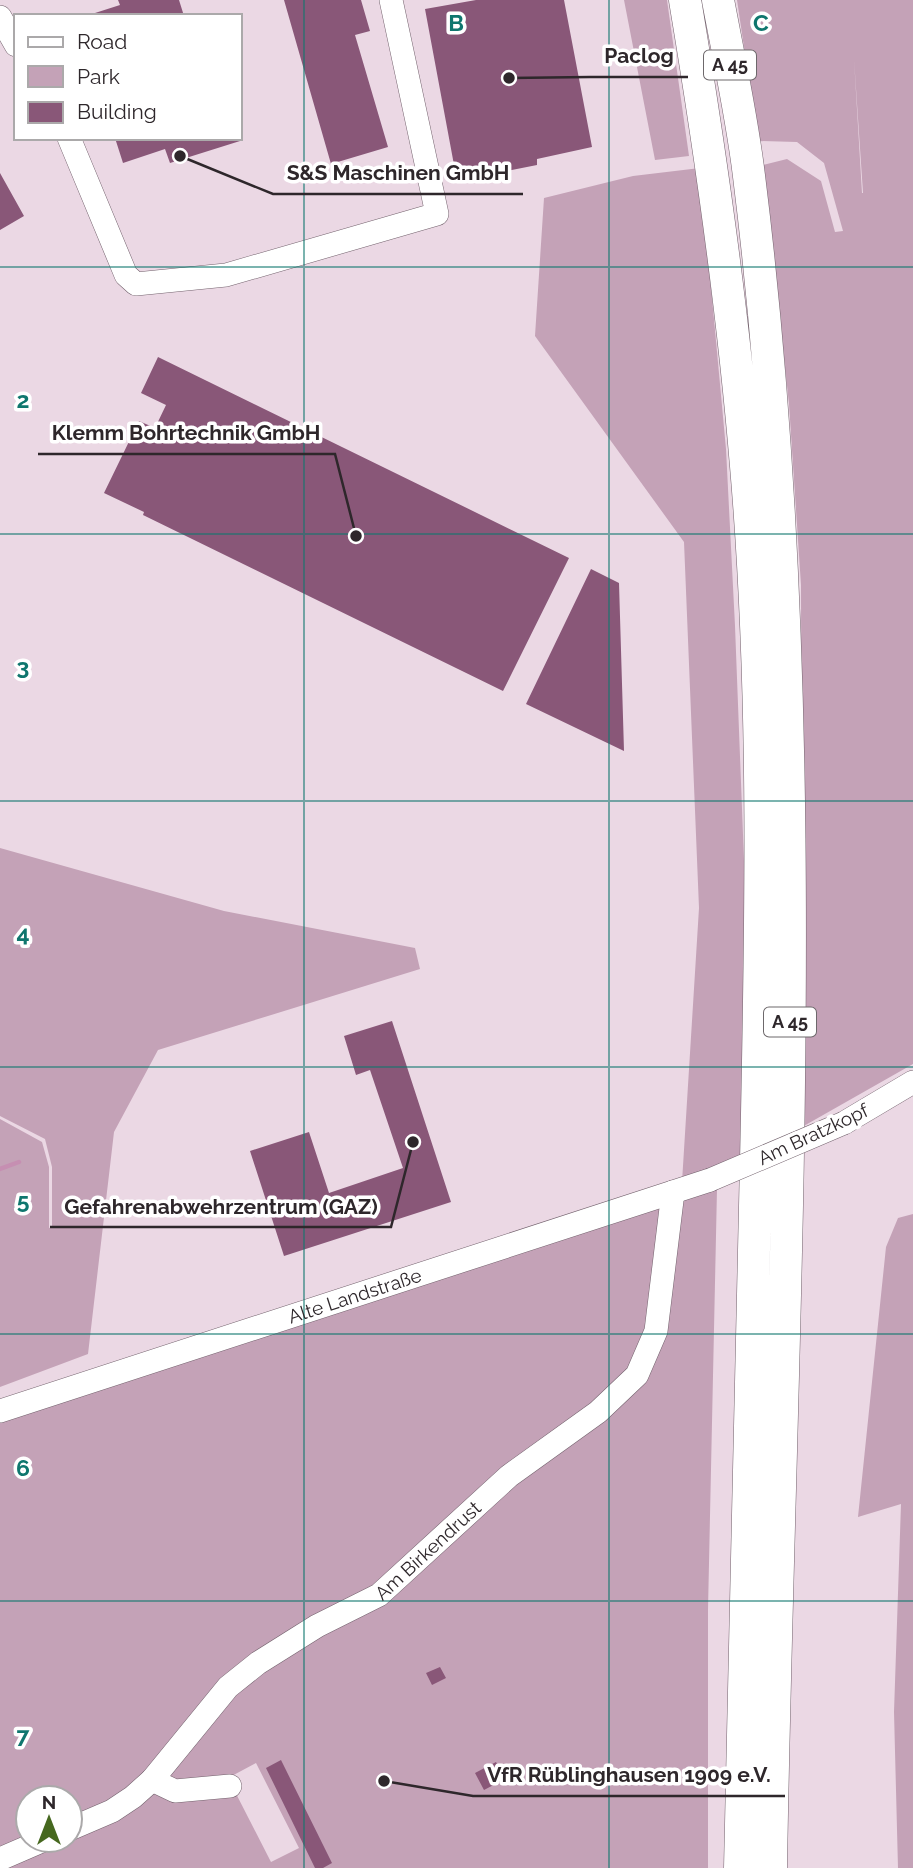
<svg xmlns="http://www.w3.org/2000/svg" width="913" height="1868" font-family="Raleway,sans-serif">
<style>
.green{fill:#c4a2b7;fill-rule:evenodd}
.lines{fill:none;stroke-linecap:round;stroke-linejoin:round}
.stream{stroke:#c68fb2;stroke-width:4.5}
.building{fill:#895778}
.minor-casing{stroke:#73626d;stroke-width:24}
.highway-casing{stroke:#73626d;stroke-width:33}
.minor{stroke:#fff;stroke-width:23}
.highway{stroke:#fff;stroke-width:32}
.minor-bridge-casing{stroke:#73626d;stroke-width:24;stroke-linecap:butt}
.minor-bridge{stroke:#fff;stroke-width:23}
.grid{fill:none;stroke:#0f766e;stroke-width:2;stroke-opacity:0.55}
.labels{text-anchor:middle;stroke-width:7;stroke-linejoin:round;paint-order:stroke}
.shield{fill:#fff;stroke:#6d686b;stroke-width:2}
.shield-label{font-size:18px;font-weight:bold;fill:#2e272b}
.street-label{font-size:19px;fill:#2e272b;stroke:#fff}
.grid-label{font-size:23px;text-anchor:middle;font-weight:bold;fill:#0f766e;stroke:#fff;stroke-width:7;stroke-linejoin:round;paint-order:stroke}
.leader{fill:none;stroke:#2e272b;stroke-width:2.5}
.callout-dot{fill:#2e272b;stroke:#fff;stroke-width:2.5}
.callout-label{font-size:21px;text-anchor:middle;font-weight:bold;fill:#2e272b;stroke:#fff;stroke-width:7;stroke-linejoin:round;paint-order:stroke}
</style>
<rect width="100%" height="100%" fill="#ebd8e4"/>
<path class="green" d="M 624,0 L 667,0 L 689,156 L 655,160 Z
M 737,0 L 913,0 L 913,1064 L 802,1127 L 801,585 L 789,404 L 763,165 L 787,159 L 821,181 L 835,232 L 843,231 L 824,163 L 797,142 L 758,141 ZM 854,59 L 863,193 L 862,193 Z
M 700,168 L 726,449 L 735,626 L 749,991 L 744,1159 L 682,1182 L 699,908 L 684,542 L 535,336 L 544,198 L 633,176 Z
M 0,848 L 224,911 L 415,948 L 420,969 L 158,1050 L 114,1132 L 88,1354 L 0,1387 L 0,1119 L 42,1142 L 49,1167 L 49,1228 L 52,1227 L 52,1167 L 45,1139 L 0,1116 Z
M 717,1189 L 708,1610 L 708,1868 L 0,1868 L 0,1419 L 667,1201 L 639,1377 L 680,1198 ZM 256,1763 L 299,1848 L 271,1862 L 228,1778 ZM 28,1798 L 70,1798 L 70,1840 L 28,1840 Z
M 913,1214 L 913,1868 L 898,1868 L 894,1712 L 901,1504 L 858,1517 L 886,1247 L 898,1218 Z"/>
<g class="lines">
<path class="stream" d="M 0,1169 L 19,1162"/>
</g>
<path class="building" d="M 118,0 L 179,0 L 184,16 L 95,16 L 95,13 L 120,5 Z
M 284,0 L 361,0 L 370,31 L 355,35 L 388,147 L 331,164 Z
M 476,0 L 564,0 L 592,147 L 537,159 L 537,165 L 457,181 L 425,9 Z
M 115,138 L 239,138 L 240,141 L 170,163 L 165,149 L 123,163 Z
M 0,173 L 24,216 L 0,230 Z
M 158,357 L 569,558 L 503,691 L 143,515 L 144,512 L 104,493 L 139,421 L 155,428 L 166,405 L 141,393 Z
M 591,569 L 619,583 L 624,751 L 526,704 Z
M 392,1021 L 451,1202 L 284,1256 L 250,1151 L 309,1132 L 329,1193 L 403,1168 L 370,1070 L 356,1075 L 344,1036 Z
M 440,1667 L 446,1678 L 432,1685 L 426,1673 Z
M 281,1760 L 332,1863 L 323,1868 L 315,1868 L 266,1768 Z
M 496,1762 L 505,1779 L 484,1790 L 475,1773 Z"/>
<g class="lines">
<g class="minor-casing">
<g id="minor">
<path d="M 0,17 L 16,45"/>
<path d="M 69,138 L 126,275 L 136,284 L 226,275 L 437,214 L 391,0"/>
<path d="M 844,1123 L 913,1082"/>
<path id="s1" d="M 0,1411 L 710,1180"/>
<path d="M 152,1780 L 175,1791 L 230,1786"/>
<path id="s2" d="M 70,1829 L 112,1811 L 133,1797 L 152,1780 L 228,1687 L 258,1663 L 317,1626 L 379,1595 L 509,1476 L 598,1412 L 637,1375 L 656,1331 L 673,1192"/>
<path d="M 0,1859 L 44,1840"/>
</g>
</g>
<g class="highway-casing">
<path id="highway" d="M 685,0 C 711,155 733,310 746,466 C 766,697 761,931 756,1162 C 751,1398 745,1633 740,1868
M 718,0 C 729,59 742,117 749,176 C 819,737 780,1304 771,1868"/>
</g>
<use href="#minor" class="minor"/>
<use href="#highway" class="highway"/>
<g class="minor-bridge-casing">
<path id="minor-bridge" d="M 710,1180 L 844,1123"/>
</g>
<use href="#minor-bridge" class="minor-bridge"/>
</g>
<path class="grid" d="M 304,0 L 304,1868M 609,0 L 609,1868M 0,267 L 913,267M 0,534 L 913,534M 0,801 L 913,801M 0,1067 L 913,1067M 0,1334 L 913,1334M 0,1601 L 913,1601"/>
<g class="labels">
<g class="shield">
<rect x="704" y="50.5" width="52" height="29" rx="5"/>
<rect x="764" y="1007.5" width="52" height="29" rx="5"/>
</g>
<g class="shield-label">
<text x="730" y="71">A 45</text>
<text x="790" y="1028">A 45</text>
</g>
<g class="street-label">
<text transform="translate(813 1134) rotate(-25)" y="7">Am Bratzkopf</text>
<text dy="7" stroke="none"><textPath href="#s1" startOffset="373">Alte Landstraße</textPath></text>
<text dy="7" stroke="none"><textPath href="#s2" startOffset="460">Am Birkendrust</textPath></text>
</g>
</g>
<g class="grid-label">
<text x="456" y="31">B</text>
<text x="761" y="31">C</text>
<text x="23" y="408">2</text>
<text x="23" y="675">3</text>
<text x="23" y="942">4</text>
<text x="23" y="1209">5</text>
<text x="23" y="1476">6</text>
<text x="23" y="1743">7</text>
</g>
<path class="leader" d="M509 78L590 77H688M180 156L273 194H523M356 536L335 454H38M413 1142L391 1227H50M384 1781L473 1796H785"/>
<g class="callout-dot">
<circle cx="509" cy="78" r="7"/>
<circle cx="180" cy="156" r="7"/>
<circle cx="356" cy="536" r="7"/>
<circle cx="413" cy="1142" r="7"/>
<circle cx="384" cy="1781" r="7"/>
</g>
<g class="callout-label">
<text x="639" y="63">Paclog</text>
<text x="398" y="180">S&amp;S Maschinen GmbH</text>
<text x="186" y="440">Klemm Bohrtechnik GmbH</text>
<text x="221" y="1214">Gefahrenabwehrzentrum (GAZ)</text>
<text x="629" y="1782">VfR Rüblinghausen 1909 e.V.</text>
</g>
<rect x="14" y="14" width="228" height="126" fill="#ffffff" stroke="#aba9aa" stroke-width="2"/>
<rect x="28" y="37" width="35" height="10" fill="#ffffff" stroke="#aba9aa" stroke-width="2"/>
<text x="77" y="49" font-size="21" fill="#2e272b">Road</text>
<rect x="28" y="66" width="35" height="21" fill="#c4a2b7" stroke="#aba9aa" stroke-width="2"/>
<text x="77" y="84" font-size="21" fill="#2e272b">Park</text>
<rect x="28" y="102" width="35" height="21" fill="#895778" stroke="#aba9aa" stroke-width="2"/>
<text x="77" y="119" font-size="21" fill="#2e272b">Building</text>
<g transform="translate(49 1819)"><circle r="33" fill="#ffffff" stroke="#aba9aa" stroke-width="2"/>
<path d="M0-5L12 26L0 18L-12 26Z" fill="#46681f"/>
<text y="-10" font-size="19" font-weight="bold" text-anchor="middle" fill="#2e272b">N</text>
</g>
</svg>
